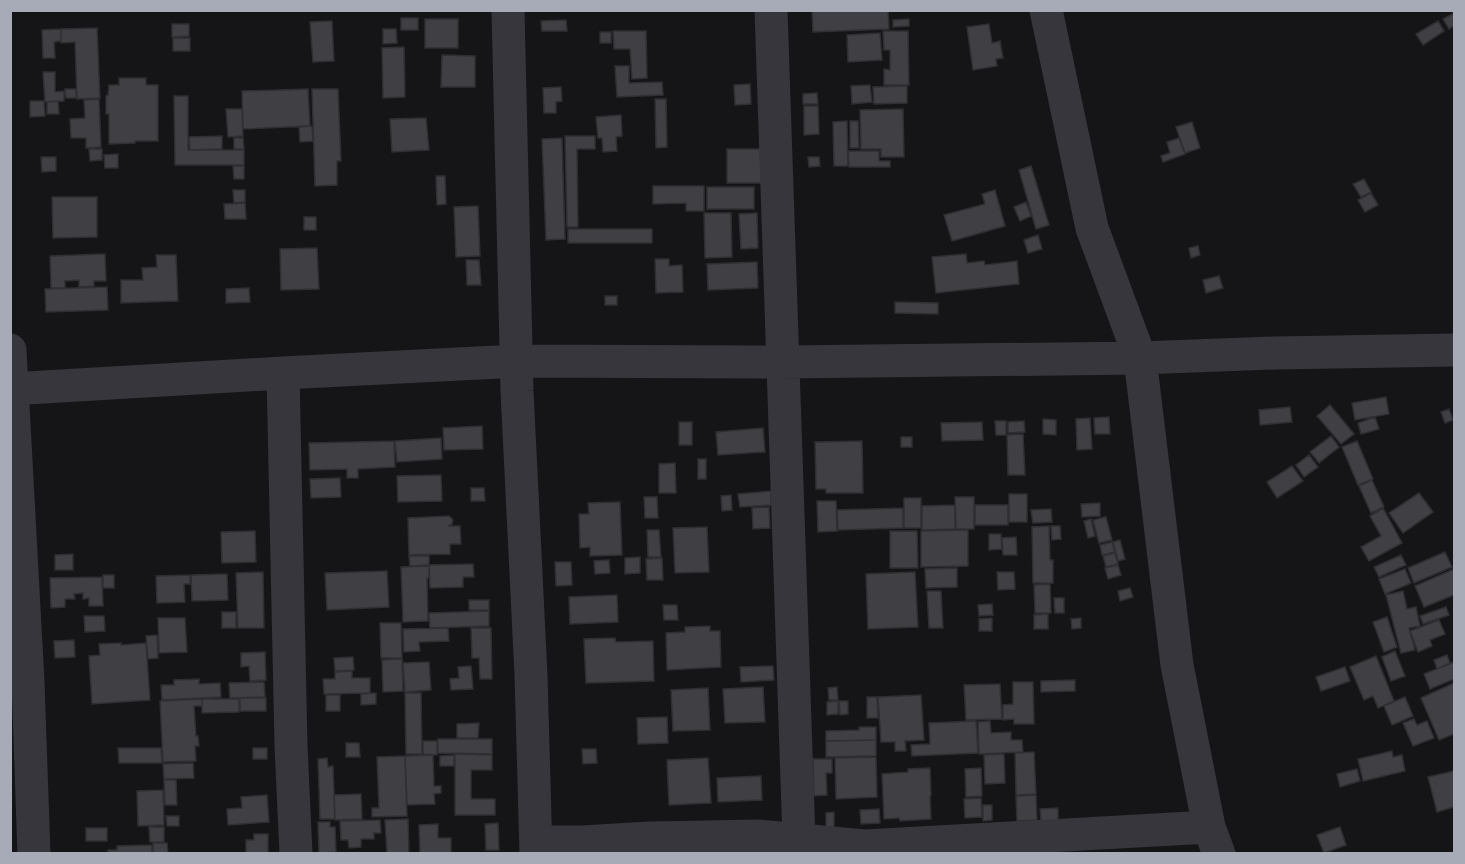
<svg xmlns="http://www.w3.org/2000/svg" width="1465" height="864" font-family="'DejaVu Sans',sans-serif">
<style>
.building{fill:#3f3f44;stroke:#2f2f33;stroke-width:1.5}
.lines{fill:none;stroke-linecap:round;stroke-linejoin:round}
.minor{stroke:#36363c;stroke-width:33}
</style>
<rect width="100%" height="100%" fill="#151517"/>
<path class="building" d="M 812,10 L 888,10 L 889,29 L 813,32 Z
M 1454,13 L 1454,26 L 1449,29 L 1443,19 Z
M 401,18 L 418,18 L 418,30 L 401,30 Z
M 425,19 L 458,19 L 458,48 L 425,48 Z
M 909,19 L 909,26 L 893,27 L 893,20 Z
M 566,20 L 567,31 L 542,31 L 541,21 Z
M 332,21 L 334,61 L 313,62 L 310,22 Z
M 1438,21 L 1444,31 L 1423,45 L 1416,34 Z
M 172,24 L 189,24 L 189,36 L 172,37 Z
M 989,24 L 992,43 L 1000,41 L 1003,58 L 996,59 L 997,66 L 973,70 L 967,27 Z
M 97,28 L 100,98 L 77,99 L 75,42 L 61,43 L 61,29 Z
M 61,29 L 61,41 L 54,42 L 55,58 L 43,58 L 42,30 Z
M 383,29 L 396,29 L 397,43 L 383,44 Z
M 613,31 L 646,31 L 647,78 L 632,79 L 630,49 L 614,49 Z
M 883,31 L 908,31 L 909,85 L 884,85 L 884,69 L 890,70 L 890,50 L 884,50 Z
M 600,32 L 611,32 L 611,43 L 600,43 Z
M 880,33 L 882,60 L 848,62 L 847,35 Z
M 173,38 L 190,38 L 190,51 L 173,51 Z
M 404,47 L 405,97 L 383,98 L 382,48 Z
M 442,55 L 475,56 L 475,87 L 441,87 Z
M 615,66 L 629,66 L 629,83 L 662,82 L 663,95 L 617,97 Z
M 43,72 L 55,72 L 55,92 L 64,91 L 64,101 L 45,102 Z
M 119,78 L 146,78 L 146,85 L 158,85 L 158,141 L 135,141 L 135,143 L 109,144 L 109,114 L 106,114 L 106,96 L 108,95 L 109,85 L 119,85 Z
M 750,84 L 751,104 L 735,105 L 734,85 Z
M 870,85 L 872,102 L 852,104 L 851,86 Z
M 907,86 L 907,103 L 874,104 L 873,87 Z
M 561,87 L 562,101 L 556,102 L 556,113 L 544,113 L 543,88 Z
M 65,89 L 76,89 L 76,98 L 66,98 Z
M 308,89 L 310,126 L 243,129 L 242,91 Z
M 312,89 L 338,89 L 341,161 L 337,161 L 337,185 L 315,186 Z
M 817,93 L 818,104 L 803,104 L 803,94 Z
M 174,96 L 188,96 L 188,150 L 244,150 L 244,165 L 175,165 Z
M 99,99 L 101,147 L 86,148 L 86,138 L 71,138 L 70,119 L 85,118 L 84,100 Z
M 655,99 L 666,99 L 667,147 L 656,148 Z
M 30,101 L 44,101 L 45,116 L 30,117 Z
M 58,101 L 59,114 L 47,114 L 47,102 Z
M 804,106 L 818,106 L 819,134 L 804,135 Z
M 226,109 L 242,109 L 243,136 L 228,137 Z
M 903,109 L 904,157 L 881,157 L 881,149 L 861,149 L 860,110 Z
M 621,115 L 622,136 L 616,137 L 617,151 L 603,152 L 602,138 L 598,138 L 596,117 Z
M 426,118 L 429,150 L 392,152 L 390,119 Z
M 847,121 L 848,166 L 834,166 L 833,122 Z
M 850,121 L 858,121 L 859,148 L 850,148 Z
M 1192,122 L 1200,148 L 1185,153 L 1176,127 Z
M 312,126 L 313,141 L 300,142 L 299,127 Z
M 222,136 L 222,149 L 190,150 L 189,137 Z
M 565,136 L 595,136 L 595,149 L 577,149 L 578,227 L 567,227 Z
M 234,138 L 243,138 L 244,149 L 234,149 Z
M 562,138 L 565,239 L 546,240 L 542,139 Z
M 1179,138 L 1185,154 L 1163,162 L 1161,156 L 1170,153 L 1167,142 Z
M 89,149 L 102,149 L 102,160 L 90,161 Z
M 727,149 L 765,149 L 765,183 L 727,183 Z
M 848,151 L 879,151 L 879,161 L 890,161 L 890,167 L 849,167 Z
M 118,154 L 118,168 L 105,168 L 104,155 Z
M 41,157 L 56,157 L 56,171 L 42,172 Z
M 808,157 L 819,157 L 820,166 L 809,167 Z
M 233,166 L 244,166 L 244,179 L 234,179 Z
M 1031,166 L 1049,225 L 1036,229 L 1019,170 Z
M 436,176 L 445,176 L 446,204 L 437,205 Z
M 1364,179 L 1371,192 L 1361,197 L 1353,184 Z
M 653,186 L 704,186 L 704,211 L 686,211 L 686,203 L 653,204 Z
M 707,187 L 754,187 L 754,209 L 707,209 Z
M 233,190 L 245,190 L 245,202 L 234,203 Z
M 995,190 L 1005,226 L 952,241 L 944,215 L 985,204 L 982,194 Z
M 1371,193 L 1378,205 L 1365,212 L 1358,200 Z
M 52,197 L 97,197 L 97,237 L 53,238 Z
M 1026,202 L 1031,216 L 1020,221 L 1014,207 Z
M 245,203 L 246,219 L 225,219 L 224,204 Z
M 478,206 L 480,256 L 456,257 L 454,207 Z
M 704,213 L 731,213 L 732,257 L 705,258 Z
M 757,213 L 758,248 L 741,249 L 739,214 Z
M 304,217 L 316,217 L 316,230 L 304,230 Z
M 568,229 L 652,229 L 652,243 L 568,243 Z
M 1038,235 L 1042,249 L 1028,253 L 1024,240 Z
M 1198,246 L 1200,255 L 1191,258 L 1189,248 Z
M 317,248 L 319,289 L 281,290 L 280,249 Z
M 105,254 L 106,281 L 94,281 L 94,286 L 79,287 L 79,280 L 65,281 L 65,288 L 51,288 L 50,256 Z
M 966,254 L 967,263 L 984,261 L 985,265 L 1017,261 L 1019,284 L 936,293 L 932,257 Z
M 156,255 L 176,255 L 178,301 L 121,303 L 121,280 L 143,280 L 142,268 L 157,267 Z
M 655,259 L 669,259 L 669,266 L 682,265 L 683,292 L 656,293 Z
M 466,260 L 479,260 L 481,285 L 467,285 Z
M 757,262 L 758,288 L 708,290 L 707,264 Z
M 1219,276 L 1223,288 L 1206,293 L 1203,280 Z
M 107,287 L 108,310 L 46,312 L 45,289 Z
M 249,288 L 250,302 L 226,303 L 226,289 Z
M 605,296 L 617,296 L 617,305 L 605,305 Z
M 895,302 L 938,303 L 938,314 L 895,313 Z
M 1386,397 L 1389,414 L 1355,420 L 1352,403 Z
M 1330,405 L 1354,434 L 1341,444 L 1317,416 Z
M 1290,407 L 1292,422 L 1260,425 L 1259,410 Z
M 1449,409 L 1453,420 L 1445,423 L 1441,412 Z
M 1109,417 L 1110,434 L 1095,434 L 1094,418 Z
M 1375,417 L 1379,429 L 1361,434 L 1358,423 Z
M 1090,418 L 1092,449 L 1077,450 L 1076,419 Z
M 1043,419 L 1056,420 L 1056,435 L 1043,434 Z
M 995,421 L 1006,421 L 1006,435 L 996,435 Z
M 1024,421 L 1025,432 L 1008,433 L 1008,422 Z
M 679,422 L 692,422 L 692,445 L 679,445 Z
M 982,422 L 983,440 L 942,441 L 941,423 Z
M 482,426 L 483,449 L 444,450 L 443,428 Z
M 763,428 L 765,452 L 718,455 L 716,432 Z
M 1023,434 L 1025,475 L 1008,475 L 1007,435 Z
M 1331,436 L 1339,447 L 1319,463 L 1310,452 Z
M 901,437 L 912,437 L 912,447 L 901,447 Z
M 441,438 L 442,459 L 397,462 L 395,441 Z
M 394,441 L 395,467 L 358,469 L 358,478 L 347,478 L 347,469 L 310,470 L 309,443 Z
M 862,441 L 863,493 L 826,493 L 826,489 L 816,489 L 815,442 Z
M 1357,441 L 1373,479 L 1358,485 L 1342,447 Z
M 1309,455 L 1318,467 L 1304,477 L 1296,465 Z
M 698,459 L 706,459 L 706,479 L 698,479 Z
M 675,463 L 676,493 L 659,493 L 659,464 Z
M 1292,466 L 1303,481 L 1277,498 L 1267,482 Z
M 441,475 L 442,501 L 398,502 L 397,476 Z
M 340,478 L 341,497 L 311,498 L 310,479 Z
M 1372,480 L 1384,507 L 1371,513 L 1359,486 Z
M 471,488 L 484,488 L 485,501 L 471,501 Z
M 771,491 L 771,505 L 740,507 L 738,494 Z
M 1419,493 L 1433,512 L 1403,533 L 1389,513 Z
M 1009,494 L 1027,494 L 1027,522 L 1009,522 Z
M 731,495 L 732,510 L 722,511 L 721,496 Z
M 644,497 L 657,497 L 658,518 L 645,518 Z
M 955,497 L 974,497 L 974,529 L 956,529 Z
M 904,498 L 921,498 L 921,528 L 904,528 Z
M 817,501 L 836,501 L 837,531 L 818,532 Z
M 620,502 L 622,555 L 590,556 L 590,547 L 580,548 L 579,514 L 589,514 L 588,503 Z
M 1100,503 L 1100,516 L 1082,517 L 1081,504 Z
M 955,505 L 955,529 L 922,530 L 922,506 Z
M 975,505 L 1008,505 L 1008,525 L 975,525 Z
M 769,507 L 770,528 L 753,529 L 752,508 Z
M 903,508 L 903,528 L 838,530 L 837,510 Z
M 1383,508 L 1402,543 L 1369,561 L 1361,547 L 1381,536 L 1370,516 Z
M 1051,509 L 1052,522 L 1033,523 L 1031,510 Z
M 449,516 L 453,520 L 452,524 L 449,526 L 460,526 L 461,544 L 450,544 L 450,554 L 409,555 L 408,518 Z
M 1106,517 L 1112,540 L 1099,543 L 1093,520 Z
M 1091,519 L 1095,536 L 1088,538 L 1084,521 Z
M 1049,526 L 1050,560 L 1053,560 L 1053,583 L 1033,583 L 1032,527 Z
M 1051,526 L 1060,526 L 1061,539 L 1052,540 Z
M 707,527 L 709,572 L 675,573 L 673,528 Z
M 647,530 L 659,530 L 661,557 L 648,557 Z
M 968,530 L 968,566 L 921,567 L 921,531 Z
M 255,531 L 256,562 L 222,563 L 221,532 Z
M 890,531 L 917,531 L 918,568 L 890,568 Z
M 989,534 L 1001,534 L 1002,549 L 989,550 Z
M 1016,537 L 1017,555 L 1003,555 L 1002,538 Z
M 1120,540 L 1125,559 L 1118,561 L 1113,542 Z
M 1112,542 L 1115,552 L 1102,555 L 1100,545 Z
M 1445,552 L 1452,567 L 1414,583 L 1408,568 Z
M 1115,553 L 1118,564 L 1106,567 L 1103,556 Z
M 73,554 L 73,570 L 55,570 L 55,555 Z
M 1401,555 L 1406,565 L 1379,577 L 1374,567 Z
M 409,556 L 429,556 L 429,565 L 410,566 Z
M 640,557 L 640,573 L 625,574 L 625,558 Z
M 662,558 L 663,580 L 647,580 L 646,559 Z
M 609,560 L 610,573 L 595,574 L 594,561 Z
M 555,562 L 571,562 L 572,585 L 556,586 Z
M 473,564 L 474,577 L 463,577 L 463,587 L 430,588 L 429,565 Z
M 1118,565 L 1121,575 L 1108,579 L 1105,568 Z
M 429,566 L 429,578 L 427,578 L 428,621 L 403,622 L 401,567 Z
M 957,568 L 957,587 L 926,588 L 925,569 Z
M 1405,569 L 1411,583 L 1385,594 L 1379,579 Z
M 1454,569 L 1454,595 L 1424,607 L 1415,586 Z
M 387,571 L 389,607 L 327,610 L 325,573 Z
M 263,572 L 264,628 L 238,628 L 236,573 Z
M 915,572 L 918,627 L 868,629 L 866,574 Z
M 997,572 L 1014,572 L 1015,589 L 998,590 Z
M 227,574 L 228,600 L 192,601 L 191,575 Z
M 103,575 L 114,575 L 114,588 L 103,588 Z
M 190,575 L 190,584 L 184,584 L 185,602 L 157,603 L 156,576 Z
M 102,577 L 103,606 L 89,606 L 89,598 L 83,599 L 83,593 L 74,594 L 75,599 L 65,599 L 65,607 L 51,608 L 50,578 Z
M 1050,584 L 1051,613 L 1035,613 L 1034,585 Z
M 1130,588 L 1133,597 L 1120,601 L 1118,591 Z
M 927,591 L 941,591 L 943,628 L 929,628 Z
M 1403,591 L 1407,609 L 1416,607 L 1420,626 L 1409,628 L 1415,650 L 1401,653 L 1386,595 Z
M 617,595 L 618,622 L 570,624 L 569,597 Z
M 1054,598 L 1064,598 L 1064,613 L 1055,613 Z
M 469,600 L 489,600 L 489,610 L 469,610 Z
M 992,604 L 993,615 L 979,616 L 978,605 Z
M 663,605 L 677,605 L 678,620 L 664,620 Z
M 1446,607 L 1449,615 L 1423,624 L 1420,616 Z
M 489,611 L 489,626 L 430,628 L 429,613 Z
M 222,612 L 236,612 L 236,628 L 222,628 Z
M 1048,614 L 1048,629 L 1034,629 L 1034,615 Z
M 84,616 L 104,616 L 105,631 L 85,632 Z
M 1387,617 L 1397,647 L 1384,652 L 1373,622 Z
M 158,618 L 185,618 L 187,652 L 159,653 Z
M 992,618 L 992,631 L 979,631 L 979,619 Z
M 1081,618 L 1081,628 L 1072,629 L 1071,619 Z
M 1439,620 L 1445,634 L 1430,640 L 1432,646 L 1418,652 L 1410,631 Z
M 380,623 L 401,623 L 402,658 L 381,658 Z
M 710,626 L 710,631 L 720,631 L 721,667 L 667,670 L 666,633 L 685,632 L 685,627 Z
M 448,628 L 449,641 L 419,642 L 420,651 L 404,652 L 403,629 Z
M 471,628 L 491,628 L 492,679 L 480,679 L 479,658 L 472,658 Z
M 157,635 L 158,658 L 148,659 L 146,636 Z
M 615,638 L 616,642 L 653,641 L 654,681 L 586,683 L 584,639 Z
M 74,640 L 75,657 L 55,658 L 54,641 Z
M 121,643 L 121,645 L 146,643 L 150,700 L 92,704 L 89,656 L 100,655 L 99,644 Z
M 1395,651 L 1405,676 L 1391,681 L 1382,657 Z
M 265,652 L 266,680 L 250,681 L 249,666 L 241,667 L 241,653 Z
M 1447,655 L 1450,663 L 1437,669 L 1434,660 Z
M 1376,656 L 1394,701 L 1378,708 L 1373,696 L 1364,700 L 1350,667 Z
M 353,657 L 354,670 L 335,671 L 334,658 Z
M 402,659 L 403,691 L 383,692 L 382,660 Z
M 429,662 L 431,690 L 405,692 L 403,663 Z
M 1454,662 L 1454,679 L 1430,689 L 1424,674 Z
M 471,666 L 473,689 L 451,690 L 450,679 L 459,678 L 458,667 Z
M 773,666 L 774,680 L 741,682 L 740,667 Z
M 1345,667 L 1350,681 L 1321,691 L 1316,677 Z
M 352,671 L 352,678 L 370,678 L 370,693 L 324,694 L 323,679 L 335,679 L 335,672 Z
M 199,679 L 199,684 L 220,683 L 221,697 L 162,700 L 161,685 L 174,685 L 174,680 Z
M 1075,680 L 1075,691 L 1041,692 L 1041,681 Z
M 264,682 L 265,697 L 230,698 L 229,683 Z
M 1013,682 L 1033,682 L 1034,724 L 1014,724 L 1014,719 L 1003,720 L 1003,705 L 1013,704 Z
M 1454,683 L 1454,734 L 1439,740 L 1421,698 Z
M 1000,684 L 1002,719 L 966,720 L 964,685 Z
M 763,687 L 765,722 L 725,723 L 723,689 Z
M 837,687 L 838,700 L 829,700 L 828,688 Z
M 708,688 L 710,730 L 673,731 L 671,690 Z
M 376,693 L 376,704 L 361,705 L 361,694 Z
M 405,693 L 421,693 L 422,754 L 406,754 Z
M 326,695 L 340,695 L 340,711 L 326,711 Z
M 921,695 L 924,740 L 905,741 L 906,751 L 895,751 L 895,742 L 881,742 L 878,697 Z
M 867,697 L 877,697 L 878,718 L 867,718 Z
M 1405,697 L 1413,716 L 1392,725 L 1384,706 Z
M 240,698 L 266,698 L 266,711 L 240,711 Z
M 202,699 L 239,699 L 239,712 L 202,713 Z
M 202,699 L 202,706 L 194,706 L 196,736 L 198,736 L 199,746 L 195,746 L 196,761 L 163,762 L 160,701 Z
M 838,701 L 838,714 L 827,715 L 827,702 Z
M 839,701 L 848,701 L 848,714 L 840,715 Z
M 667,717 L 668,743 L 638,744 L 637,718 Z
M 1414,719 L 1417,725 L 1427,721 L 1434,738 L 1413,746 L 1403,723 Z
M 976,721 L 978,753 L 912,756 L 911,745 L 930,744 L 929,723 Z
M 990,721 L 991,733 L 1011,732 L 1011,740 L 1022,740 L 1023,752 L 979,754 L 978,722 Z
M 479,723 L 478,738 L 457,738 L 457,724 Z
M 859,727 L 876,727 L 876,740 L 826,741 L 826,731 L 859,730 Z
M 438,739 L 492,739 L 492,754 L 438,753 Z
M 876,740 L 876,756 L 826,757 L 826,741 Z
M 423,741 L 437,741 L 437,755 L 423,754 Z
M 346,743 L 359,743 L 360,757 L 346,757 Z
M 118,748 L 161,748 L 162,763 L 119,763 Z
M 253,748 L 267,748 L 267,759 L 253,759 Z
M 582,749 L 596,749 L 597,763 L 583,764 Z
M 1392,751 L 1393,757 L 1402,755 L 1405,771 L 1363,781 L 1358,759 Z
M 1034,752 L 1036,794 L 1016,795 L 1015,753 Z
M 455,754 L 492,755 L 492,770 L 471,770 L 471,799 L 495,799 L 495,815 L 455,815 Z
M 1004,754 L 1005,783 L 985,784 L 984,755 Z
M 433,755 L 434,786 L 441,786 L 441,793 L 434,794 L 435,804 L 407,805 L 405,756 Z
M 454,755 L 454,766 L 440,766 L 440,756 Z
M 405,756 L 407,816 L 372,817 L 372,808 L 379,808 L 377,757 Z
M 876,757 L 877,797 L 836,799 L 835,758 Z
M 327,758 L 328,767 L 333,766 L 335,819 L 320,819 L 318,759 Z
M 708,758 L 711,803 L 669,805 L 667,760 Z
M 813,759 L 832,759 L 832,773 L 826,773 L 827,795 L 814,796 Z
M 193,763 L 194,778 L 164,779 L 163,764 Z
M 930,768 L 931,795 L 930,796 L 931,819 L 900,821 L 899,818 L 884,819 L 882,774 L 908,772 L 908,769 Z
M 981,768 L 982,796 L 966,797 L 965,769 Z
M 1357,769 L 1360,781 L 1340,787 L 1337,774 Z
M 1454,771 L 1454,807 L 1437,812 L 1428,777 Z
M 761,776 L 762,800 L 718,802 L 717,778 Z
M 164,780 L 176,780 L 177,805 L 165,805 Z
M 163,790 L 164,825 L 138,826 L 137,791 Z
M 361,794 L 362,819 L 335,820 L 334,795 Z
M 267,795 L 269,822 L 228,825 L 227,809 L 242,808 L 241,797 Z
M 1036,795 L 1037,820 L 1017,821 L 1016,796 Z
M 981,798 L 982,817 L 965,818 L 964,799 Z
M 983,805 L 992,805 L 992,820 L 983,821 Z
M 1058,808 L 1058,820 L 1041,821 L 1040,809 Z
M 879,809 L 880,823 L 861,824 L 860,810 Z
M 834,812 L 834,827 L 826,827 L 826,813 Z
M 166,816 L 179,816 L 179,826 L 167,826 Z
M 408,819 L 409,854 L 387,854 L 385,820 Z
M 380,820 L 381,833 L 374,833 L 374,839 L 361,839 L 361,847 L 349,848 L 348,840 L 341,840 L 340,821 Z
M 318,822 L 330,822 L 330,827 L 335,827 L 336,852 L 319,853 Z
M 498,823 L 499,850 L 486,850 L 485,824 Z
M 438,824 L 438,838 L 451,838 L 451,854 L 420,854 L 419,825 Z
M 149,827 L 164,827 L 164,842 L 150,842 Z
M 1340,827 L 1346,845 L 1324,853 L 1317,835 Z
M 86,828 L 107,828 L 107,841 L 86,841 Z
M 254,834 L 268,834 L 268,854 L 246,854 L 246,840 L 254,840 Z
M 153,843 L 167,843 L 168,854 L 153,854 Z
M 152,845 L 152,854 L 108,854 L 108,850 L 117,850 L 117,846 Z"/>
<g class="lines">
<path class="minor" d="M 508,10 L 517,391 L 531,675 L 536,854
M 771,10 L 799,840
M 1046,10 L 1092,228 L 1140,358 L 1177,665 L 1209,827 L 1219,854
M 10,350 L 28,682 L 34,854
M 283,373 L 291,746 L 296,854
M 10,389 L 283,373 L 517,361 L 783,362 L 1140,358 L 1275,353 L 1454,350
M 536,842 L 582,842 L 650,838 L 759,836 L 865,846 L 1209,827"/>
</g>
<rect width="1465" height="864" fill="none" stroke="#a7aab7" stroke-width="24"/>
</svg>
